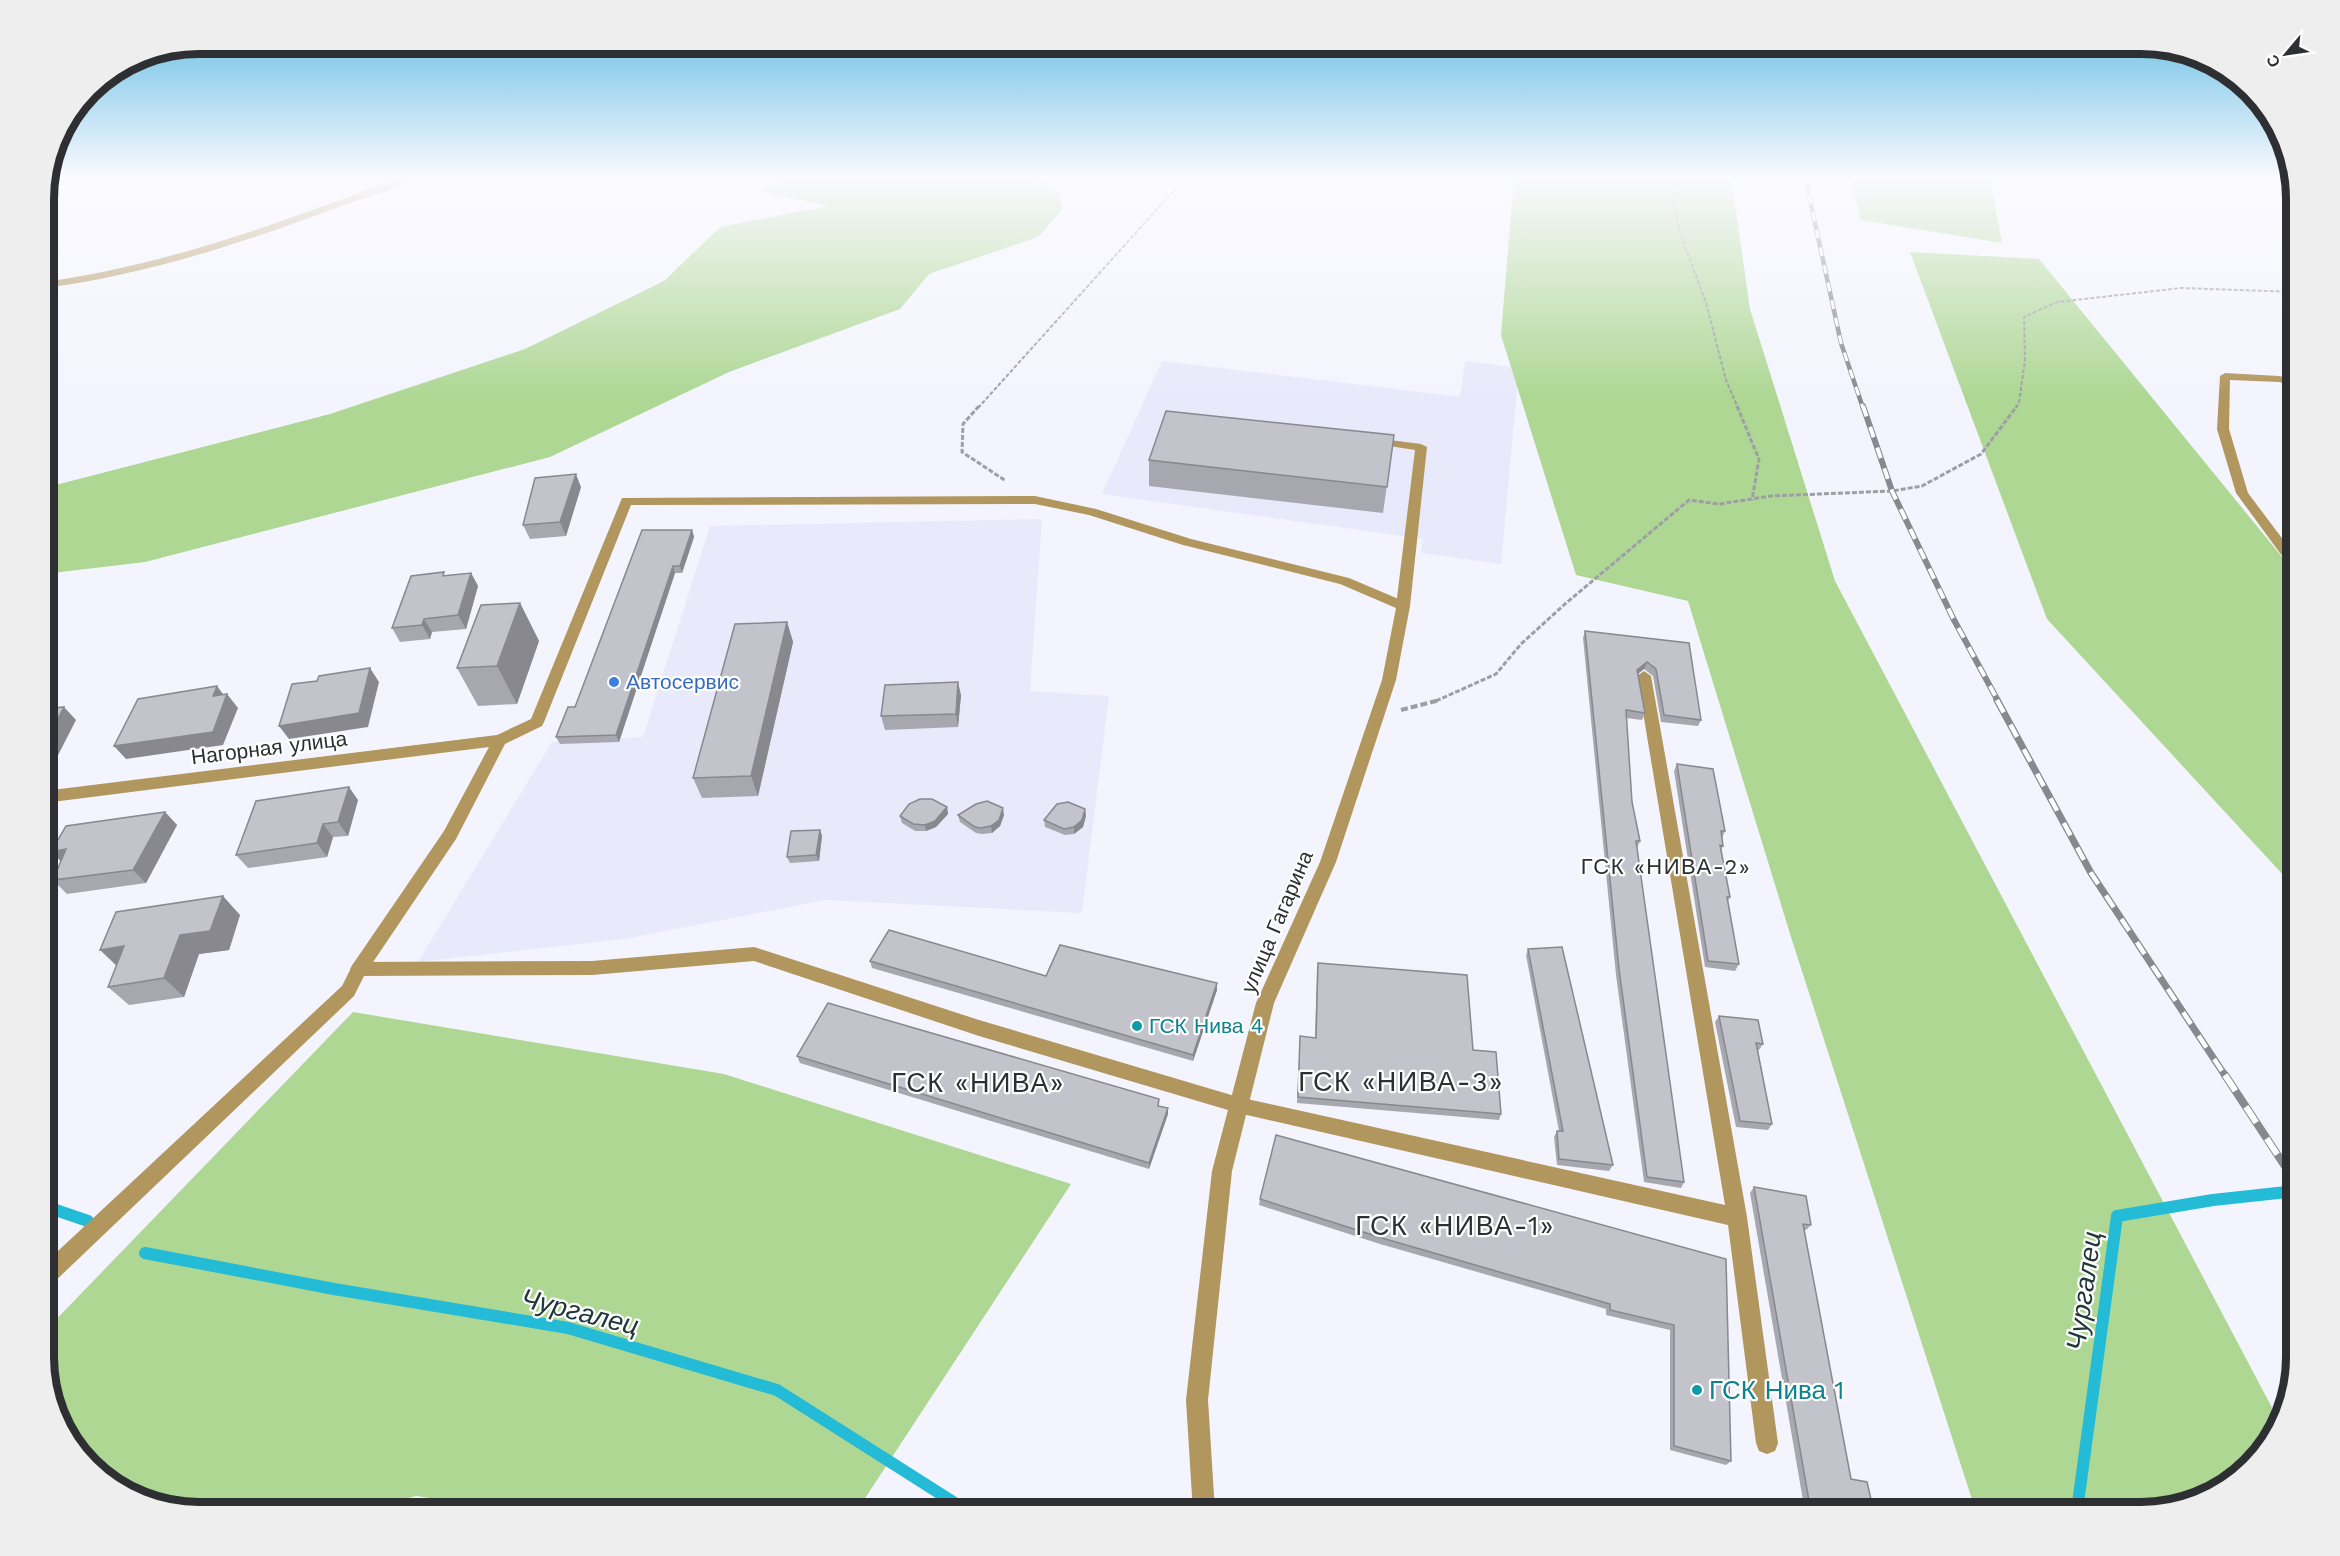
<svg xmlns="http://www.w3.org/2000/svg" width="2340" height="1556" font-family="'Work Sans',sans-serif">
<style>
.built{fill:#e8e9fa}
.green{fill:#aed794}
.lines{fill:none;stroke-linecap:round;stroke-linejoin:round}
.stream{stroke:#24bbd6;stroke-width:12}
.path-far2{stroke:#9e9ea5;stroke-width:2;stroke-dasharray:4 2;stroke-linecap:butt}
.path-far1{stroke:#9e9ea5;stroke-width:3;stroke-dasharray:5 2;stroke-linecap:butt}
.path{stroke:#9e9ea5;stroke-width:4;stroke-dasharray:7 3;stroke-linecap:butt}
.service{fill:#b1965d;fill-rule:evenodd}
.minor{fill:#b1965d;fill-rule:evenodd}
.rail-far3-casing{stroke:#88888f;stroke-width:4.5}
.rail-far2-casing{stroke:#88888f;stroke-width:6}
.rail-far1-casing{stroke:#88888f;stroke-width:7}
.rail-casing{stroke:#88888f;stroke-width:8}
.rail-far3{stroke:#fff;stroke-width:3;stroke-dasharray:9;stroke-linecap:butt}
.rail-far2{stroke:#fff;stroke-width:4;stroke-dasharray:11;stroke-linecap:butt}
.rail-far1{stroke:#fff;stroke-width:4.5;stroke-dasharray:14;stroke-linecap:butt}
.rail{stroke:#fff;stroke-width:6;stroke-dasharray:19;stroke-linecap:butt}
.wall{fill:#a7a8af}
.shaded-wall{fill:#88888e}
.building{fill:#c2c3cb;stroke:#88888e;stroke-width:1.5}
.shop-dot{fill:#3f7fe0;stroke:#fff;stroke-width:2}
.culture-dot{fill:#0f9aa8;stroke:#fff;stroke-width:2}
.labels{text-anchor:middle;stroke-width:4.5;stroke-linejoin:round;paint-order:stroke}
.shop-label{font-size:21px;fill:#366cbe;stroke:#fff;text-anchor:start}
.street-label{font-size:21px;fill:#2e2f32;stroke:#fff}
.culture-label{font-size:21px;fill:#0d838f;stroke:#fff;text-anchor:start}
.neighbourhood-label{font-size:22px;letter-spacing:1.5px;fill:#2e2f32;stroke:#fff}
.near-culture-label{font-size:26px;fill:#0d838f;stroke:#fff;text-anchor:start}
.near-neighbourhood-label{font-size:27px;letter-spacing:1.5px;fill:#2e2f32;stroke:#fff}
.near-water-label{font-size:27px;font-style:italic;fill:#20373c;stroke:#fff}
.rim{fill:none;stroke:#2e2f32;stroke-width:8}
</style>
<rect width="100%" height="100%" fill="#f4f4fe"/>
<path class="built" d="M 1162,361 L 1460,397 L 1465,361 L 1519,368 L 1501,564 L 1421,553 L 1423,539 L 1102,494 Z
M 1042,519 L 1030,691 L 1109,696 L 1082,913 L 826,900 L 624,939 L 418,962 L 552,742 L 643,737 L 710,526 Z"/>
<path class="green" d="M 790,177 L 1024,177 L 1057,186 L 1063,209 L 1038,237 L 929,274 L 900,309 L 729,372 L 550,457 L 145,562 L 44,574 L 44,488 L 330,414 L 525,349 L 664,281 L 720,227 L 828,206 L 757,190 Z
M 1514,177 L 1731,177 L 1750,309 L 1835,581 L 2278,1419 L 2270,1444 L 2219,1492 L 2142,1512 L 1976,1512 L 1791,937 L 1688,601 L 1576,575 L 1501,335 Z
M 1851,177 L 1990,177 L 2002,243 L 1861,220 Z
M 1910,252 L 2039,259 L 2296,574 L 2296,889 L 2047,619 Z
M 353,1012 L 724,1074 L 1071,1184 L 856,1512 L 522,1512 L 416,1496 L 357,1512 L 199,1512 L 112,1486 L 64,1435 L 44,1367 L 44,1332 Z"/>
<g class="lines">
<path class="stream" d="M 44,1206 L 88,1221
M 145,1253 L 334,1289 L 568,1328 L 777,1390 L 969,1512
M 2068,1512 L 2078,1503 L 2117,1216 L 2213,1200 L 2296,1191"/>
<path class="path-far2" d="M 1676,177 L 1672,200 L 1682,238 L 1706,303 L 1726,380 L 1738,408
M 978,408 L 1186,177
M 2016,408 L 2019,403 L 2025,360 L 2024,317 L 2057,302 L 2181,288 L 2296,292"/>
<path class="path-far1" d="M 979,406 L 963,424 L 962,452 L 1006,481
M 1737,406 L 1759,459 L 1752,500
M 1436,701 L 1496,674 L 1521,644 L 1565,604 L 1689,500 L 1719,504 L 1771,496 L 1892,491 L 1922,486 L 1981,454 L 2017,406"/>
<path class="path" d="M 1401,710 L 1440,700"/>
<path class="service" d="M 1374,438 L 1421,444 L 1427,447 L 1410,606 L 1403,610 L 1396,606 L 1415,450 L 1370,443 L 1368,441 Z
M 1644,671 L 1651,676 L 1747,1217 L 1778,1443 L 1775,1451 L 1767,1454 L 1759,1451 L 1756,1443 L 1728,1225 L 1238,1113 L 979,1036 L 754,961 L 592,975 L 359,976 L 353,974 L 350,969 L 353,964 L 359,962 L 592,961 L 754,947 L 979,1020 L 1238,1097 L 1725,1205 L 1637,676 Z"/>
<path class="minor" d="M 402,177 L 415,177 C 396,190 361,198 339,207 C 242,243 146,275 44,288 L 44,282 C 172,264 281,222 402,177 Z
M 2225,373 L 2279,376 L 2296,380 L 2296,386 L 2279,382 L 2230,380 L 2229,429 L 2248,493 L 2296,557 L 2296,569 L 2291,568 L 2236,493 L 2217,429 L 2220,376 Z
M 1035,496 L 1096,509 L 1191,539 L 1349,578 L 1408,603 L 1410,606 L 1396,680 L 1336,862 L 1274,1003 L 1232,1171 L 1208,1400 L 1215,1512 L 1193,1512 L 1186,1400 L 1212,1171 L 1256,1003 L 1320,862 L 1382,680 L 1396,608 L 1340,584 L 1183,545 L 1089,515 L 1035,504 L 631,505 L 544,722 L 542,726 L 505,744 L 456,839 L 365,974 L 354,996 L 51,1285 L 44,1288 L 44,1264 L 342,986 L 353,964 L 444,831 L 489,747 L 44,803 L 44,791 L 497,735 L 531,719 L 622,498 Z"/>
<g class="rail-far3-casing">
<path id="rail-far3" d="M 1805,177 L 1841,343 L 1863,408"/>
</g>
<g class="rail-far2-casing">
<path id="rail-far2" d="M 1863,406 L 1892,491 L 1953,618 L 1998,701"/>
</g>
<g class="rail-far1-casing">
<path id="rail-far1" d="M 1997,700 L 2091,873 L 2226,1077"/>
</g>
<g class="rail-casing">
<path id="rail" d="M 2225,1075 L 2296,1183"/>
</g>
<use href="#rail-far3" class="rail-far3"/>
<use href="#rail-far2" class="rail-far2"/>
<use href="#rail-far1" class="rail-far1"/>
<use href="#rail" class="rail"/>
</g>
<path class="wall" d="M 1394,435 L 1383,513 L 1149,486 L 1149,460 Z
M 581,487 L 566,536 L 530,539 L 523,525 Z
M 692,530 L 694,537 L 682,573 L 675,573 L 619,742 L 560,744 L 556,737 Z
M 471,573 L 478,586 L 466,629 L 432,632 L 430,639 L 400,642 L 392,628 L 446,575 Z
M 520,603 L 539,641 L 517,704 L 478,706 L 457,668 Z
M 787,622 L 793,642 L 758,796 L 702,798 L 693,778 Z
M 1585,631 L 1689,643 L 1701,720 L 1698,726 L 1661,722 L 1653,676 L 1644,669 L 1638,674 L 1645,713 L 1642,720 L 1626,718 L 1632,802 L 1640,841 L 1637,848 L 1684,1182 L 1681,1188 L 1644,1182 L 1616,975 L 1583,638 Z
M 961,695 L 958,727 L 885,730 L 881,716 Z
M 1677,764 L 1725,831 L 1722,838 L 1723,846 L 1721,850 L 1730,897 L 1728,901 L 1739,964 L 1735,971 L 1705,967 L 1674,771 Z
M 358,800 L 348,836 L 333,837 L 327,857 L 248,868 L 236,855 Z
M 947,807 L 948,814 L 936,827 L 926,831 L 915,831 L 902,823 L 900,816 Z
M 1085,809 L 1086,816 L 1083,827 L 1074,834 L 1065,835 L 1045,827 L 1044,820 Z
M 165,812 L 177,825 L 146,883 L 67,894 L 53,880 L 61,861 L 51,852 Z
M 958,815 L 1004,815 L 1000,826 L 992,833 L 982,834 L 976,833 L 960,822 Z
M 820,830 L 822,836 L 819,861 L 790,863 L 787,857 Z
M 240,915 L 229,950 L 199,954 L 184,997 L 129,1005 L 108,987 Z
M 1528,949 L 1613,1165 L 1609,1171 L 1557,1165 L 1554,1137 L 1557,1131 L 1559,1131 L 1526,955 Z
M 870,961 L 1046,976 L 1217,990 L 1193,1061 L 872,968 Z
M 1318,963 L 1473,1050 L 1501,1114 L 1499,1120 L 1297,1103 L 1300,1036 L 1315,1038 L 1317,969 Z
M 1719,1016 L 1763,1044 L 1759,1050 L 1758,1050 L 1772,1124 L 1768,1130 L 1736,1127 L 1715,1022 Z
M 797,1056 L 1159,1106 L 1168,1108 L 1168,1114 L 1149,1169 L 800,1063 Z
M 1754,1187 L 1811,1225 L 1806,1230 L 1804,1230 L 1851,1479 L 1874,1512 L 1805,1512 L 1750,1193 Z
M 1260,1199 L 1726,1259 L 1731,1461 L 1726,1465 L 1670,1450 L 1670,1330 L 1606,1315 L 1606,1309 L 1380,1244 L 1259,1205 Z"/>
<path class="shaded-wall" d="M 576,474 L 581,487 L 566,536 L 560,522 Z
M 692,530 L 694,537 L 682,573 L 680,566 Z
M 673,566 L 675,573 L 619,742 L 616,735 Z
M 471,573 L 478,586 L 466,629 L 458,615 Z
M 520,603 L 539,641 L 517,704 L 497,666 Z
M 424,619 L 432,632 L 430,639 L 422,625 Z
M 787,622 L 793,642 L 758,796 L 751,776 Z
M 1647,662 L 1644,669 L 1635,676 L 1637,670 Z
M 370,668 L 379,682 L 368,727 L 289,739 L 279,726 Z
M 958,682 L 961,695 L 958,727 L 956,714 Z
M 217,686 L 226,698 L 227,694 L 238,708 L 223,745 L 126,759 L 114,746 L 213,696 Z
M 64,707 L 76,720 L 51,769 L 44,770 L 44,745 Z
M 349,787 L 358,800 L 348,836 L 338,822 Z
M 947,807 L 948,814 L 936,827 L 926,831 L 925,825 Z
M 1003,808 L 1004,815 L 1000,826 L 992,833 L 991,826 Z
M 1085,809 L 1086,816 L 1083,827 L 1074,834 L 1074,827 Z
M 165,812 L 177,825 L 146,883 L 133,870 Z
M 323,824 L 333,837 L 327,857 L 317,843 Z
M 820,830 L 822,836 L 819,861 L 816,855 Z
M 66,849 L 65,865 L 51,852 Z
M 223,896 L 240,915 L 229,950 L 199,954 L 184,997 L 164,978 L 180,935 Z
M 124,946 L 120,969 L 100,950 Z
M 1217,983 L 1217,990 L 1193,1061 L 1193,1055 Z
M 1168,1108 L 1168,1114 L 1149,1169 L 1149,1163 Z"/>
<path class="building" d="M 1166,411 L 1394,435 L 1387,487 L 1149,460 Z
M 576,474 L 560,522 L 523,525 L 535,478 Z
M 642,530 L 692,530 L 680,566 L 673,566 L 616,735 L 556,737 L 568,707 L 575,707 Z
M 444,572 L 443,576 L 471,573 L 458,615 L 424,619 L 422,625 L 392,628 L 411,576 Z
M 520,603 L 497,666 L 457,668 L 481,605 Z
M 787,622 L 751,776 L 693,778 L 735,624 Z
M 1585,631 L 1689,643 L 1701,720 L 1664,715 L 1656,669 L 1647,662 L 1637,670 L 1645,713 L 1626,710 L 1632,802 L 1640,841 L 1636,841 L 1684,1182 L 1647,1177 L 1619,969 Z
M 370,668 L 359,713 L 279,726 L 292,684 L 317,681 L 319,676 Z
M 958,682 L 956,714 L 881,716 L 885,685 Z
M 217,686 L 213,696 L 227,694 L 213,732 L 114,746 L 138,699 Z
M 64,707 L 44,745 L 44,709 Z
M 1677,764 L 1713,769 L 1725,831 L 1721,831 L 1723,846 L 1720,845 L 1730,897 L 1727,897 L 1739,964 L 1708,961 Z
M 349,787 L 338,822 L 323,824 L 317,843 L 236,855 L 256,801 Z
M 920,799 L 932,799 L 947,807 L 935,821 L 925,825 L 913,824 L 900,816 L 909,804 Z
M 987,801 L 1003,808 L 999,820 L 991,826 L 981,828 L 975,827 L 958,815 L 976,804 Z
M 1068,802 L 1085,809 L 1082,820 L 1074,827 L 1064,829 L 1044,820 L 1057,804 Z
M 165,812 L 133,870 L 53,880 L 66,849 L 51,852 L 66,826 Z
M 820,830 L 816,855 L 787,857 L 791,831 Z
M 223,896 L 210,931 L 180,935 L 164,978 L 108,987 L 124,946 L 100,950 L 116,912 Z
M 889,930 L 1046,976 L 1060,945 L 1217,983 L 1193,1055 L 870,961 Z
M 1562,947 L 1613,1165 L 1559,1159 L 1557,1131 L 1563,1131 L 1528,949 Z
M 1318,963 L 1467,975 L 1473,1050 L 1496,1052 L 1501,1114 L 1298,1097 L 1300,1036 L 1316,1038 Z
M 828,1003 L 1159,1099 L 1158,1106 L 1168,1108 L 1149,1163 L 797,1056 Z
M 1719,1016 L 1758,1020 L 1763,1044 L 1756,1043 L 1772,1124 L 1740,1121 Z
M 1276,1135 L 1726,1259 L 1731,1461 L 1674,1446 L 1674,1325 L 1610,1310 L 1610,1304 L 1382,1238 L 1260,1199 Z
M 1754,1187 L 1806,1196 L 1811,1225 L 1803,1224 L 1851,1479 L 1867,1482 L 1874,1512 L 1811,1512 Z"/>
<linearGradient id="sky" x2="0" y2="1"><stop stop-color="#59b7e1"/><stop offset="0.45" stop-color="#fafaff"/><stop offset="1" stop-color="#fafaff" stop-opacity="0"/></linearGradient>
<rect width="2340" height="395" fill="url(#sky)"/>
<circle class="shop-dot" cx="614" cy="682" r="6"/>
<g class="culture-dot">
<circle cx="1137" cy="1026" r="6"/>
<circle cx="1697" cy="1390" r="6"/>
</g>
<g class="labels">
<g class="shop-label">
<text x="626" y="689">Автосервис</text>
</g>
<g class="street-label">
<text transform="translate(269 748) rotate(-7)" y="7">Нагорная улица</text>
<text transform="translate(1277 922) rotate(-67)" y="7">улица Гагарина</text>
</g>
<g class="culture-label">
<text x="1149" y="1033">ГСК Нива 4</text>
</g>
<g class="neighbourhood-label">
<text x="1666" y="874">ГСК «НИВА-2»</text>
</g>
<g class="near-culture-label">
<text x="1709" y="1399">ГСК Нива 1</text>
</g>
<g class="near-neighbourhood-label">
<text x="1401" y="1091">ГСК «НИВА-3»</text>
<text x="978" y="1092">ГСК «НИВА»</text>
<text x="1455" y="1235">ГСК «НИВА-1»</text>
</g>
<g class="near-water-label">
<text transform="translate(2084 1291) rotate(-82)" y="9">Чургалец</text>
<text transform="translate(580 1312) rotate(14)" y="9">Чургалец</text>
</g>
</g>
<path d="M0 0H2340V1556H0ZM199 54H2141A145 145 0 0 1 2286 199V1357A145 145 0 0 1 2141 1502H199A145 145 0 0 1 54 1357V199A145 145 0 0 1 199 54Z" fill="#eeeeef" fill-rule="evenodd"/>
<path class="rim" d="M199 54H2141A145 145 0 0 1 2286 199V1357A145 145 0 0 1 2141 1502H199A145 145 0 0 1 54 1357V199A145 145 0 0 1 199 54Z"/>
<g transform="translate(2286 54) rotate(241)" stroke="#ffffff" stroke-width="4.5" paint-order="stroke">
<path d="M0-4.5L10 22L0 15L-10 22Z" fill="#2e2f32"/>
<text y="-9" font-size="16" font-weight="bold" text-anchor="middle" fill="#2e2f32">С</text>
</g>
</svg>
